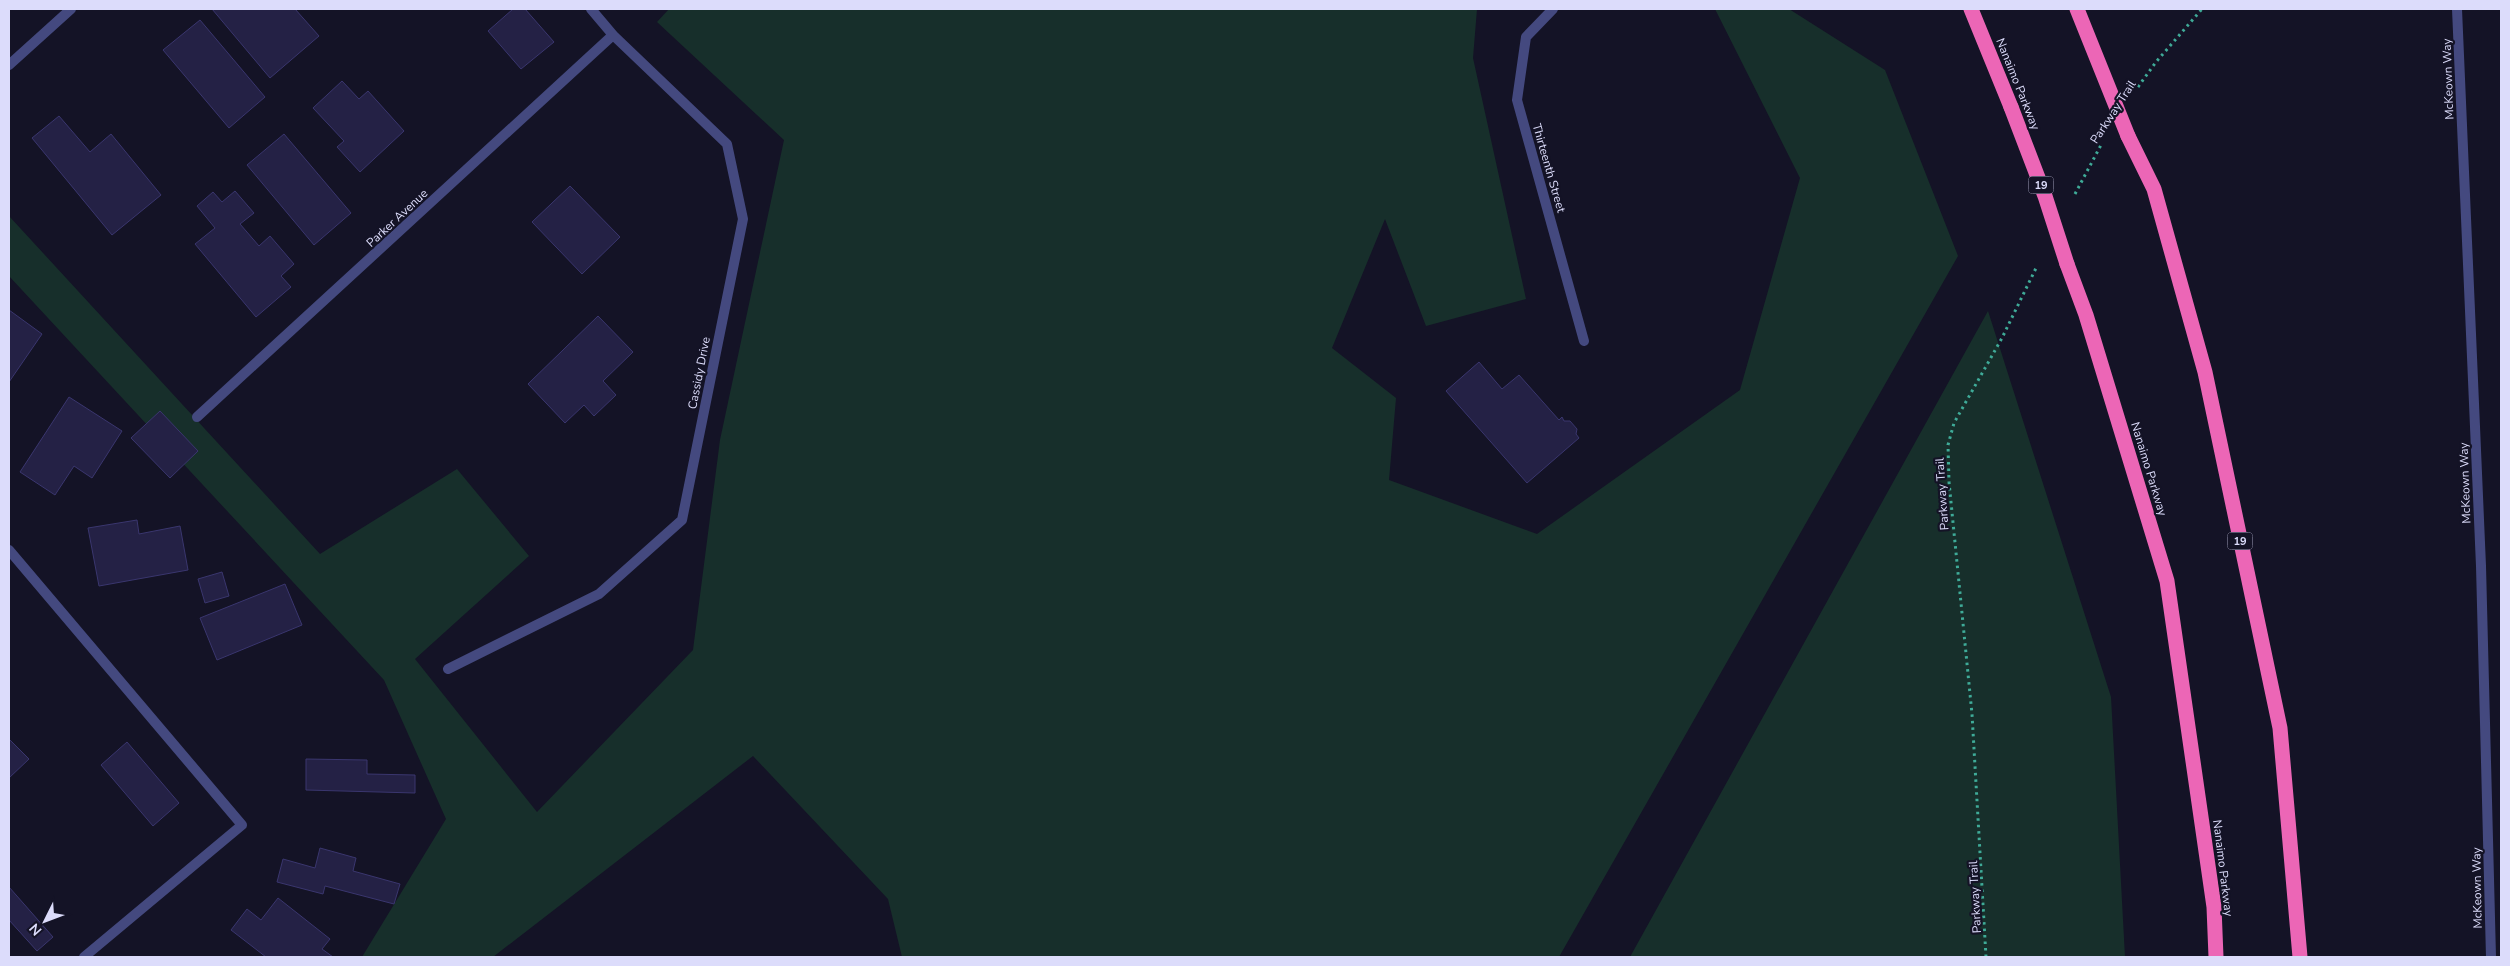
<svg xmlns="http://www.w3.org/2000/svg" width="2510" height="966" font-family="'Nunito Sans',sans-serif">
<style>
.green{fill:#172f2b}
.building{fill:#242145;stroke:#3a366e}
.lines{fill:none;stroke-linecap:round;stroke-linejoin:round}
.path{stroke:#3fab98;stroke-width:3;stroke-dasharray:2.5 4;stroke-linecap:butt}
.service{stroke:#44497f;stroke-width:10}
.minor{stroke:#44497f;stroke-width:10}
.motorway{stroke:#ec66b6;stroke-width:15}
.motorway-bridge{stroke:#ec66b6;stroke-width:15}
.labels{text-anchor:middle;stroke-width:4.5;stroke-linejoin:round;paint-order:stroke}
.shield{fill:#141326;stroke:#a0a0bb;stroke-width:1}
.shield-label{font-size:11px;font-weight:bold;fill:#dcdcfb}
.street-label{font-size:12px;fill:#dcdcfb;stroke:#141326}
</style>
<rect width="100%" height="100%" fill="#141326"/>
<path class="green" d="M 669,9 L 1477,9 L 1473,58 L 1526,299 L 1426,326 L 1385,219 L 1332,348 L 1396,398 L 1389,480 L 1537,534 L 1740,390 L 1800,178 L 1715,9 L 1789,9 L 1885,70 L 1958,256 L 1559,957 L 902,957 L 888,899 L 753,756 L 493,957 L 362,957 L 446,819 L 384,680 L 9,276 L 9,216 L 320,554 L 457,469 L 529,556 L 415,659 L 537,812 L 693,650 L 720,440 L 784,140 L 657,22 Z
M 1988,311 L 2111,697 L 2125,957 L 1630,957 Z"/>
<path class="building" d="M 212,9 L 295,9 L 319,36 L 270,78 Z
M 513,9 L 525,9 L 554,42 L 521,69 L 488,31 Z
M 200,20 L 265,97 L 229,128 L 163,50 Z
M 342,81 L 359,99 L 368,91 L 404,131 L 360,172 L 337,147 L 344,141 L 313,108 Z
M 59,116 L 90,152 L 111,134 L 161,195 L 112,235 L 32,138 Z
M 284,134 L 351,213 L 314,245 L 247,165 Z
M 570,186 L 620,237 L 582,274 L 532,222 Z
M 235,191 L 254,213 L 240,224 L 259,246 L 270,236 L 294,264 L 281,276 L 291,287 L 256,317 L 195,244 L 215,228 L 197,206 L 213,192 L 222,202 Z
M 9,310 L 42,334 L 9,382 Z
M 598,316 L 633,352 L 603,381 L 616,395 L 594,416 L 584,405 L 565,423 L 528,384 Z
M 1479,362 L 1502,389 L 1519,375 L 1559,420 L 1562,417 L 1564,421 L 1570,421 L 1577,429 L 1576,434 L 1579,438 L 1527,483 L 1446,391 Z
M 69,397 L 122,431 L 92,478 L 74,466 L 55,495 L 20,472 Z
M 160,411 L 198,451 L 170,478 L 131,438 Z
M 137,520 L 139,534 L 180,526 L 188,570 L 99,586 L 88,528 Z
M 222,572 L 229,596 L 205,603 L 198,579 Z
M 285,584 L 302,625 L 217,660 L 200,618 Z
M 9,739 L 29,759 L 9,778 Z
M 127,742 L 179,803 L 153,826 L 101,765 Z
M 306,759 L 367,760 L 367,774 L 415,775 L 415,793 L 306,790 Z
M 320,848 L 356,858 L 353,871 L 400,884 L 394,904 L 325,886 L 323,894 L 277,882 L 283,859 L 315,868 Z
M 9,887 L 53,937 L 37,951 L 9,920 Z
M 278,898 L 330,939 L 322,949 L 333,957 L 266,957 L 231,930 L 247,909 L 261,920 Z"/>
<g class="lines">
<path class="path" d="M 2138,87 L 2156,62 L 2202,9
M 2075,194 L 2101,145
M 1986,957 L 1972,714 L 1949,482 L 1948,445 L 1954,423 L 2002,338 L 2037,266"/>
<path class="service" d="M 9,550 L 242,825 L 84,957"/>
<path class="minor" d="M 1553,9 L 1526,37 L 1517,100 L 1584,341
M 2457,9 L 2481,566 L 2491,957
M 9,65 L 71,9
M 197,417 L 613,35
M 448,669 L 599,594 L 682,520 L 743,219 L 727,144 L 613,35 L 591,9"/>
<path class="motorway" d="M 1971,9 L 2011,107
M 2128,136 L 2154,189 L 2205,372 L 2280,728 L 2300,957
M 2067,264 L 2086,315 L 2167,581 L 2214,907 L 2216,957"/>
<path class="motorway-bridge" d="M 2077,9 L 2128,136
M 2011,107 L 2045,196 L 2067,264"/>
</g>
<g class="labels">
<g class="shield">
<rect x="2028.5" y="176.5" width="25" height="17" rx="4"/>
<rect x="2227.5" y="532.5" width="25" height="17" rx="4"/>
</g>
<g class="shield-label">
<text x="2041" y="189">19</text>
<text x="2240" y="545">19</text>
</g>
<g class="street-label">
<text transform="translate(2448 79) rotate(-92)" y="4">McKeown Way</text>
<text transform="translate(2018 84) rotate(68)" y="4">Nanaimo Parkway</text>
<text transform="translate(2113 112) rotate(-57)" y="4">Parkway Trail</text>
<text transform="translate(1549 168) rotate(74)" y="4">Thirteenth Street</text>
<text transform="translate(397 218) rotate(-43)" y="4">Parker Avenue</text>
<text transform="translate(699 373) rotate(-79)" y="4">Cassidy Drive</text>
<text transform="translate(2149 469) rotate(73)" y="4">Nanaimo Parkway</text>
<text transform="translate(2465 483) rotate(-92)" y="4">McKeown Way</text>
<text transform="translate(1942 494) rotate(-94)" y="4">Parkway Trail</text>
<text transform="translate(2223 868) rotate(83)" y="4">Nanaimo Parkway</text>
<text transform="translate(2477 888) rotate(-91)" y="4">McKeown Way</text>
<text transform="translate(1975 897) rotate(-93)" y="4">Parkway Trail</text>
</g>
</g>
<rect width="2510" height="966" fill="none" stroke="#dcdcfb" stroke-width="20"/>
<g transform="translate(45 921) rotate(228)" stroke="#141326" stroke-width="4" paint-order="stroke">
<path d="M0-4L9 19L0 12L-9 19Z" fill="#dcdcfb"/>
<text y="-8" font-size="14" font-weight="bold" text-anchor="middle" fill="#dcdcfb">N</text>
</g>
</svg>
